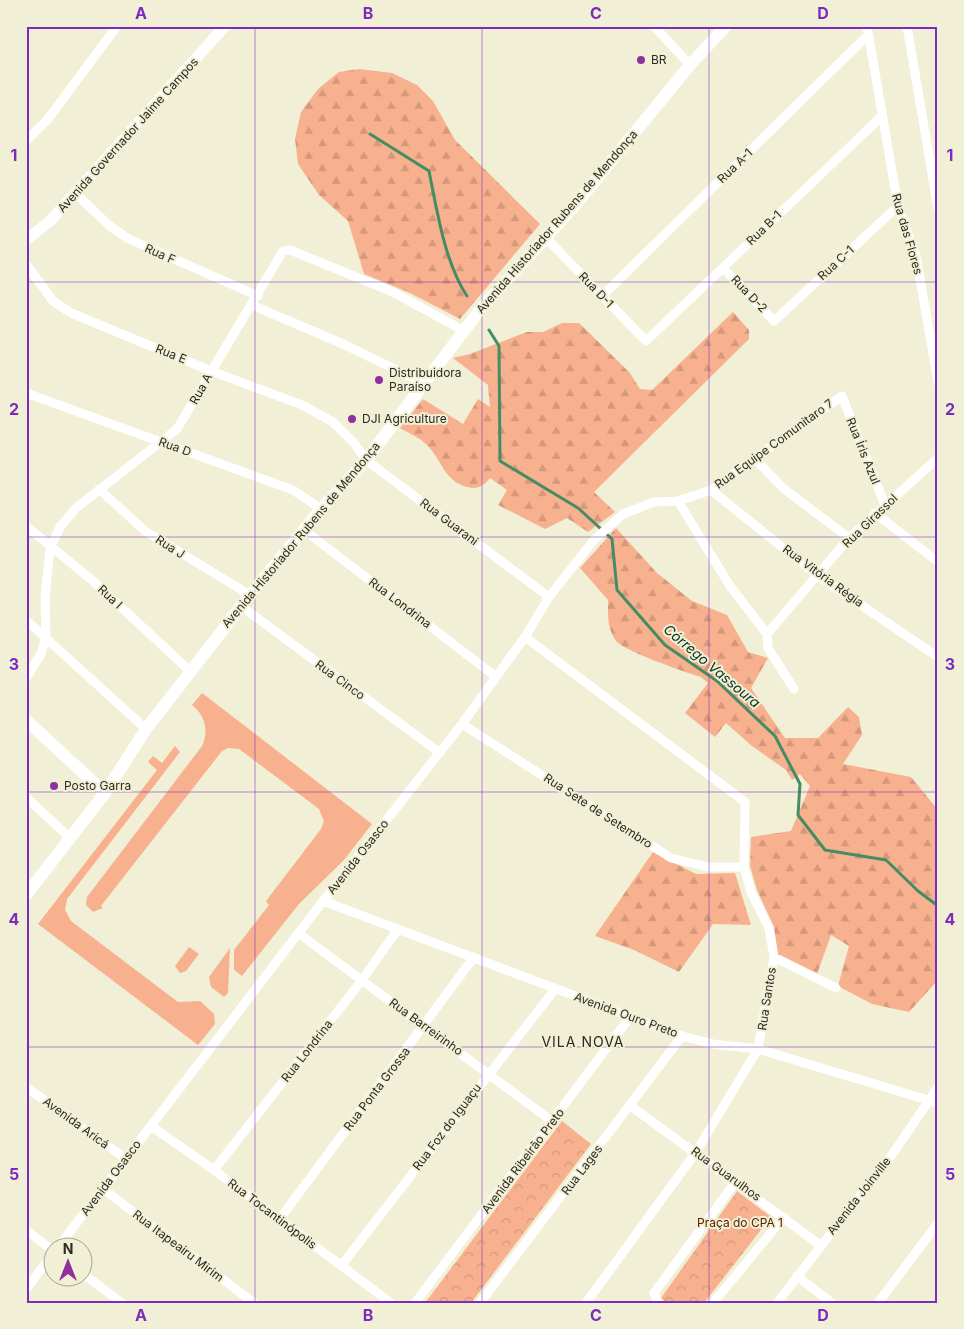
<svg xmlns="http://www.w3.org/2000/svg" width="964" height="1329" font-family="Inter,sans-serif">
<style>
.grass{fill:#f8b18f}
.forest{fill:url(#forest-firs)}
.park{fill:url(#park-crowns)}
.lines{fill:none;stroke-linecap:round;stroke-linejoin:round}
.stream{stroke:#448d64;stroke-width:3}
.minor{stroke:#fff;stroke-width:9}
.tertiary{stroke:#fff;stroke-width:11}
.secondary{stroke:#fff;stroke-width:12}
.grid{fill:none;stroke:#7b2cbf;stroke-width:1;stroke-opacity:0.55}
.poi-dot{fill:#90319b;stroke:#f1efd6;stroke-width:2}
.labels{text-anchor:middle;stroke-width:4;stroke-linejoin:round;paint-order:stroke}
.poi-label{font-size:12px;fill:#2c2b22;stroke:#f1efd6;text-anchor:start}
.street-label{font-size:12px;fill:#2c2b22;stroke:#f1efd6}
.park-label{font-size:12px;fill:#5a2100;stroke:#f1efd6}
.water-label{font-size:14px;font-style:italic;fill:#04331d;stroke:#f1efd6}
.neighbourhood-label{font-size:14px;letter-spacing:1px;fill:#2c2b22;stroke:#f1efd6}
.neatline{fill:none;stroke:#7b2cbf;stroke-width:2}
.grid-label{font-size:16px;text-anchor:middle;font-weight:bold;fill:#7b2cbf}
</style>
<defs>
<pattern id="forest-firs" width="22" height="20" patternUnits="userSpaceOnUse" patternTransform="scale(1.25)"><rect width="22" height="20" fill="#f8b18f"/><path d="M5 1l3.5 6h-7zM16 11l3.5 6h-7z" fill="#d5987b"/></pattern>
<pattern id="park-crowns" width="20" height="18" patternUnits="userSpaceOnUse" patternTransform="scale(1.25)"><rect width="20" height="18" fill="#f8b18f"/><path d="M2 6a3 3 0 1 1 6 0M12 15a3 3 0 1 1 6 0" fill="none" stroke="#d5987b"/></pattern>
</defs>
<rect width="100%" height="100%" fill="#f1efd6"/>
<path class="grass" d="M 202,693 L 372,824 L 344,860 L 299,904 L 242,976 L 234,970 L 234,950 L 269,905 L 266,901 L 321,829 L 324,821 L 319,809 L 239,749 L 228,748 L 222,751 L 101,906 L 103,908 L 93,912 L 86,905 L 87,897 L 202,746 C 209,731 205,715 192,705 Z
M 175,746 L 180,752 L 67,899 L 65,910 L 71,921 L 178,1002 L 200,1001 L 214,1014 L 215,1024 L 198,1045 L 38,924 L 157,770 L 148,762 L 153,756 L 162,763 Z
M 189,947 L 199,954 L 186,971 L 180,973 L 175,966 Z
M 230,948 L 228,993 L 224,997 L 211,987 L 209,977 Z"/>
<path class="forest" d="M 359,69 L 392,73 L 417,85 L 433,101 L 455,140 L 540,224 L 460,319 L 410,293 L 364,274 L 348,221 L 319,195 L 298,164 L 295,139 L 301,112 L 318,89 L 339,72 Z
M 733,312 L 749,330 L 749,339 L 594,492 L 615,512 L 588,532 L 567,518 L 545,529 L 498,505 L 507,490 L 490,478 C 483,486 478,490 467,487 C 444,481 442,460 427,445 C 420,438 409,433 400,428 L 423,399 L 463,424 L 478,399 L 490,407 L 488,385 L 453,358 L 470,354 L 527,332 L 543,332 L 562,323 L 579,323 L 630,373 L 640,389 L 652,390 Z
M 616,528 L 657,573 L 692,601 L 727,615 L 748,652 L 768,658 L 751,688 L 785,738 L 818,738 L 848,707 L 859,717 L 862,735 L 843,764 L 911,777 L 938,810 L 938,980 L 909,1012 L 872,1004 L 838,986 L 849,946 L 831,935 L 817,974 L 778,955 L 774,927 L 757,890 L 750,866 L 751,837 L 791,831 L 810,786 L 800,774 L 792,780 L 786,770 L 752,746 L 726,723 L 715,737 L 685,713 L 708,683 L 701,677 C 687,673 622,650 616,641 C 607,628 608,615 608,600 L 580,568 Z
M 653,852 L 696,874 L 735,873 L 751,925 L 713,924 L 679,972 L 634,950 L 595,936 Z"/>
<path class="park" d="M 562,1121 L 591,1144 L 471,1303 L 425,1303 Z
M 737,1191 L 771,1217 L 704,1303 L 667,1303 L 661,1298 Z"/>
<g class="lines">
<path class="stream" d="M 370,134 L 429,171 C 437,211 445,263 467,296
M 489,330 L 499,346 L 500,461 L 578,508 L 612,539 L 617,590 L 665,645 L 717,681 L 775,736 L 800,784 L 798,815 L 825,850 L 886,860 L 918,891 L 938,906"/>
<path class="minor" d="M 654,26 L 690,65
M 867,26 L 898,206 L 916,256 L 938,382
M 907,26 L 938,209
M 26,141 L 48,119 L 117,26
M 75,193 L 111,227 L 129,239 L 258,296
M 546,238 L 646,341 L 882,116
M 26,264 L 53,301 L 71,313 L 211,371 L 302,405 L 333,422 L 354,443 L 366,460 L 549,597
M 723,268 L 774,321 L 898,206
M 602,296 L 868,35
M 252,305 L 343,344 L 423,383
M 26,393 L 293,490 L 321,509
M 756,460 L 783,488 L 849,538
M 99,489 L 145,531 L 250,595
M 711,490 L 818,576 L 938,657
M 678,501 L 730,586 L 767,634 L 768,648 L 794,689
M 875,513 L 938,562
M 26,526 L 93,581 L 191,672
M 304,530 L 495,676
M 241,606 L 440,753
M 26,620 L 146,729
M 767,634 L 849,538 L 938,458
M 525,637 L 745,802 L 744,867 L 751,892 L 769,928 L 774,957 L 758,1049 L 696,1152 L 586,1303
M 26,678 L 41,654 L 46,638 L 45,597 L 50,548 L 60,527 L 76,508 L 177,429 L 283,251 L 290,250 L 393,292 L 464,331
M 462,724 L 671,858 L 708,867 L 744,867
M 26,797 L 70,838
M 323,901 L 682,1036 L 713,1044 L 758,1049 L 938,1103
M 298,933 L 553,1122
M 774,957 L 836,988
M 26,1087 L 126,1159
M 631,1106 L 820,1245
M 151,1126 L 214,1170 L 391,1303
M 214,1170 L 362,980 L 398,929
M 103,1189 L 254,1303
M 279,1220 L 474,957
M 26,1230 L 52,1250
M 59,1246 L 323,901 L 462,724 L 525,637 L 549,597 L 593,541 L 623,514 L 654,502 L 678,501 L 711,490 L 842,396 L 885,505
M 341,1266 L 555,989
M 82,1273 L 122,1303
M 797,1276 L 832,1303
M 26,1289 L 52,1255
M 415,1303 L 630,1017
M 480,1303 L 682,1036
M 658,1303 L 654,1293 L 736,1181
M 713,1303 L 784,1217
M 777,1303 L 894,1152 L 938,1087
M 878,1303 L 938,1223"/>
<path class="tertiary" d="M 26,240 L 50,221 L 225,26"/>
<path class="secondary" d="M 26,720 L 105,793
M 26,895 L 105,793 L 146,729 L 250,595 L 321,509 L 366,460 L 479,311 L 577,203 L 690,65 L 726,26"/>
</g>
<path class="grid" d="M 255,26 L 255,1303M 482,26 L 482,1303M 709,26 L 709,1303M 26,282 L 938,282M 26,537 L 938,537M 26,792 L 938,792M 26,1047 L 938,1047"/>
<g class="poi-dot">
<circle cx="641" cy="60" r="5"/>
<circle cx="379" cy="380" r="5"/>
<circle cx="352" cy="419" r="5"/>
<circle cx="54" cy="786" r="5"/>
</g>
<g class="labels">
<g class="poi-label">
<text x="651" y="64">BR</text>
<text x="389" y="377">Distribuidora<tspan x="389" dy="14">Paraíso</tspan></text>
<text x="362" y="423">DJI Agriculture</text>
<text x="64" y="790">Posto Garra</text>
</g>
<g class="street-label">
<text transform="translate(128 135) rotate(-48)" y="4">Avenida Governador Jaime Campos</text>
<text transform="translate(735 166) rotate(-44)" y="4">Rua A-1</text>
<text transform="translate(557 222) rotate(-49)" y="4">Avenida Historiador Rubens de Mendonça</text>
<text transform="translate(764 228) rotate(-44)" y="4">Rua B-1</text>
<text transform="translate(907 234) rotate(74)" y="4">Rua das Flores</text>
<text transform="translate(160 254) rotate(24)" y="4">Rua F</text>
<text transform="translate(836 263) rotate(-43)" y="4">Rua C-1</text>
<text transform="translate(596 290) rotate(46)" y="4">Rua D-1</text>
<text transform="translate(749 294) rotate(46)" y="4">Rua D-2</text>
<text transform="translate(171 354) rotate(22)" y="4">Rua E</text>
<text transform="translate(201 389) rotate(-61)" y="4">Rua A</text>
<text transform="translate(774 444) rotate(-36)" y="4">Rua Equipe Comunitaro 7</text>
<text transform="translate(175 447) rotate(20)" y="4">Rua D</text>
<text transform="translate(863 451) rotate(68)" y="4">Rua Íris Azul</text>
<text transform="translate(870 521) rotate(-44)" y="4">Rua Girassol</text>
<text transform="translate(449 522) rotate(37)" y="4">Rua Guarani</text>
<text transform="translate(301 535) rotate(-50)" y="4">Avenida Historiador Rubens de Mendonça</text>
<text transform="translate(170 547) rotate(33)" y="4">Rua J</text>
<text transform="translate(823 576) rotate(36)" y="4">Rua Vitória Régia</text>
<text transform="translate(110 597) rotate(43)" y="4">Rua I</text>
<text transform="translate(400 603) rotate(37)" y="4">Rua Londrina</text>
<text transform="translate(340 680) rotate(36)" y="4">Rua Cinco</text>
<text transform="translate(598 811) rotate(33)" y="4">Rua Sete de Setembro</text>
<text transform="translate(358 857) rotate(-52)" y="4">Avenida Osasco</text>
<text transform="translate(767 999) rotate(-81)" y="4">Rua Santos</text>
<text transform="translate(626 1015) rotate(20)" y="4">Avenida Ouro Preto</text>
<text transform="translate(426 1027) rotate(36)" y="4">Rua Barreirinho</text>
<text transform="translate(307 1051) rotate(-52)" y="4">Rua Londrina</text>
<text transform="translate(377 1089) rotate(-53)" y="4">Rua Ponta Grossa</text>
<text transform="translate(76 1123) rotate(36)" y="4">Avenida Aricá</text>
<text transform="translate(447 1127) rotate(-53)" y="4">Rua Foz do Iguaçu</text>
<text transform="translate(523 1161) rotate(-53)" y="4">Avenida Ribeirão Preto</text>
<text transform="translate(582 1170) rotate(-53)" y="4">Rua Lages</text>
<text transform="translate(726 1174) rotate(36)" y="4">Rua Guarulhos</text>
<text transform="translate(111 1178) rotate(-53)" y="4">Avenida Osasco</text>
<text transform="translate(859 1196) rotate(-52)" y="4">Avenida Joinville</text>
<text transform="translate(272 1214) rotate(37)" y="4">Rua Tocantinópolis</text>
<text transform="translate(178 1246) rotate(37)" y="4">Rua Itapeairu Mirim</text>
</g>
<g class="park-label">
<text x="740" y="1227">Praça do CPA 1</text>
</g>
<g class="water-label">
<text transform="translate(712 666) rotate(40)" y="5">Córrego Vassoura</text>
</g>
<g class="neighbourhood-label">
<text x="583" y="1047">VILA NOVA</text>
</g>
</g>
<rect width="964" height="1329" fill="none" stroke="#f1efd6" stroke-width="55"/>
<g transform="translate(68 1262)"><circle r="24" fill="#f1efd6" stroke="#a2a18e"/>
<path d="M0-4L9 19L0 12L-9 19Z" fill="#90319b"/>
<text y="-8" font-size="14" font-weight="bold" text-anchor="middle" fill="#2c2b22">N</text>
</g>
<rect x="28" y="28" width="908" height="1274" class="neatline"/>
<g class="grid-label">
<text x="141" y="19">A</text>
<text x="368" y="19">B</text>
<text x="596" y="19">C</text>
<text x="823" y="19">D</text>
<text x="14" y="161">1</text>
<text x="950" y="161">1</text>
<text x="14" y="415">2</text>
<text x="950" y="415">2</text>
<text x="14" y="670">3</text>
<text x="950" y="670">3</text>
<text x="14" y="925">4</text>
<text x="950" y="925">4</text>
<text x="14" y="1180">5</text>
<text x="950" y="1180">5</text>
<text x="141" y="1321">A</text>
<text x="368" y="1321">B</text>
<text x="596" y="1321">C</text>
<text x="823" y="1321">D</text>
</g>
</svg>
